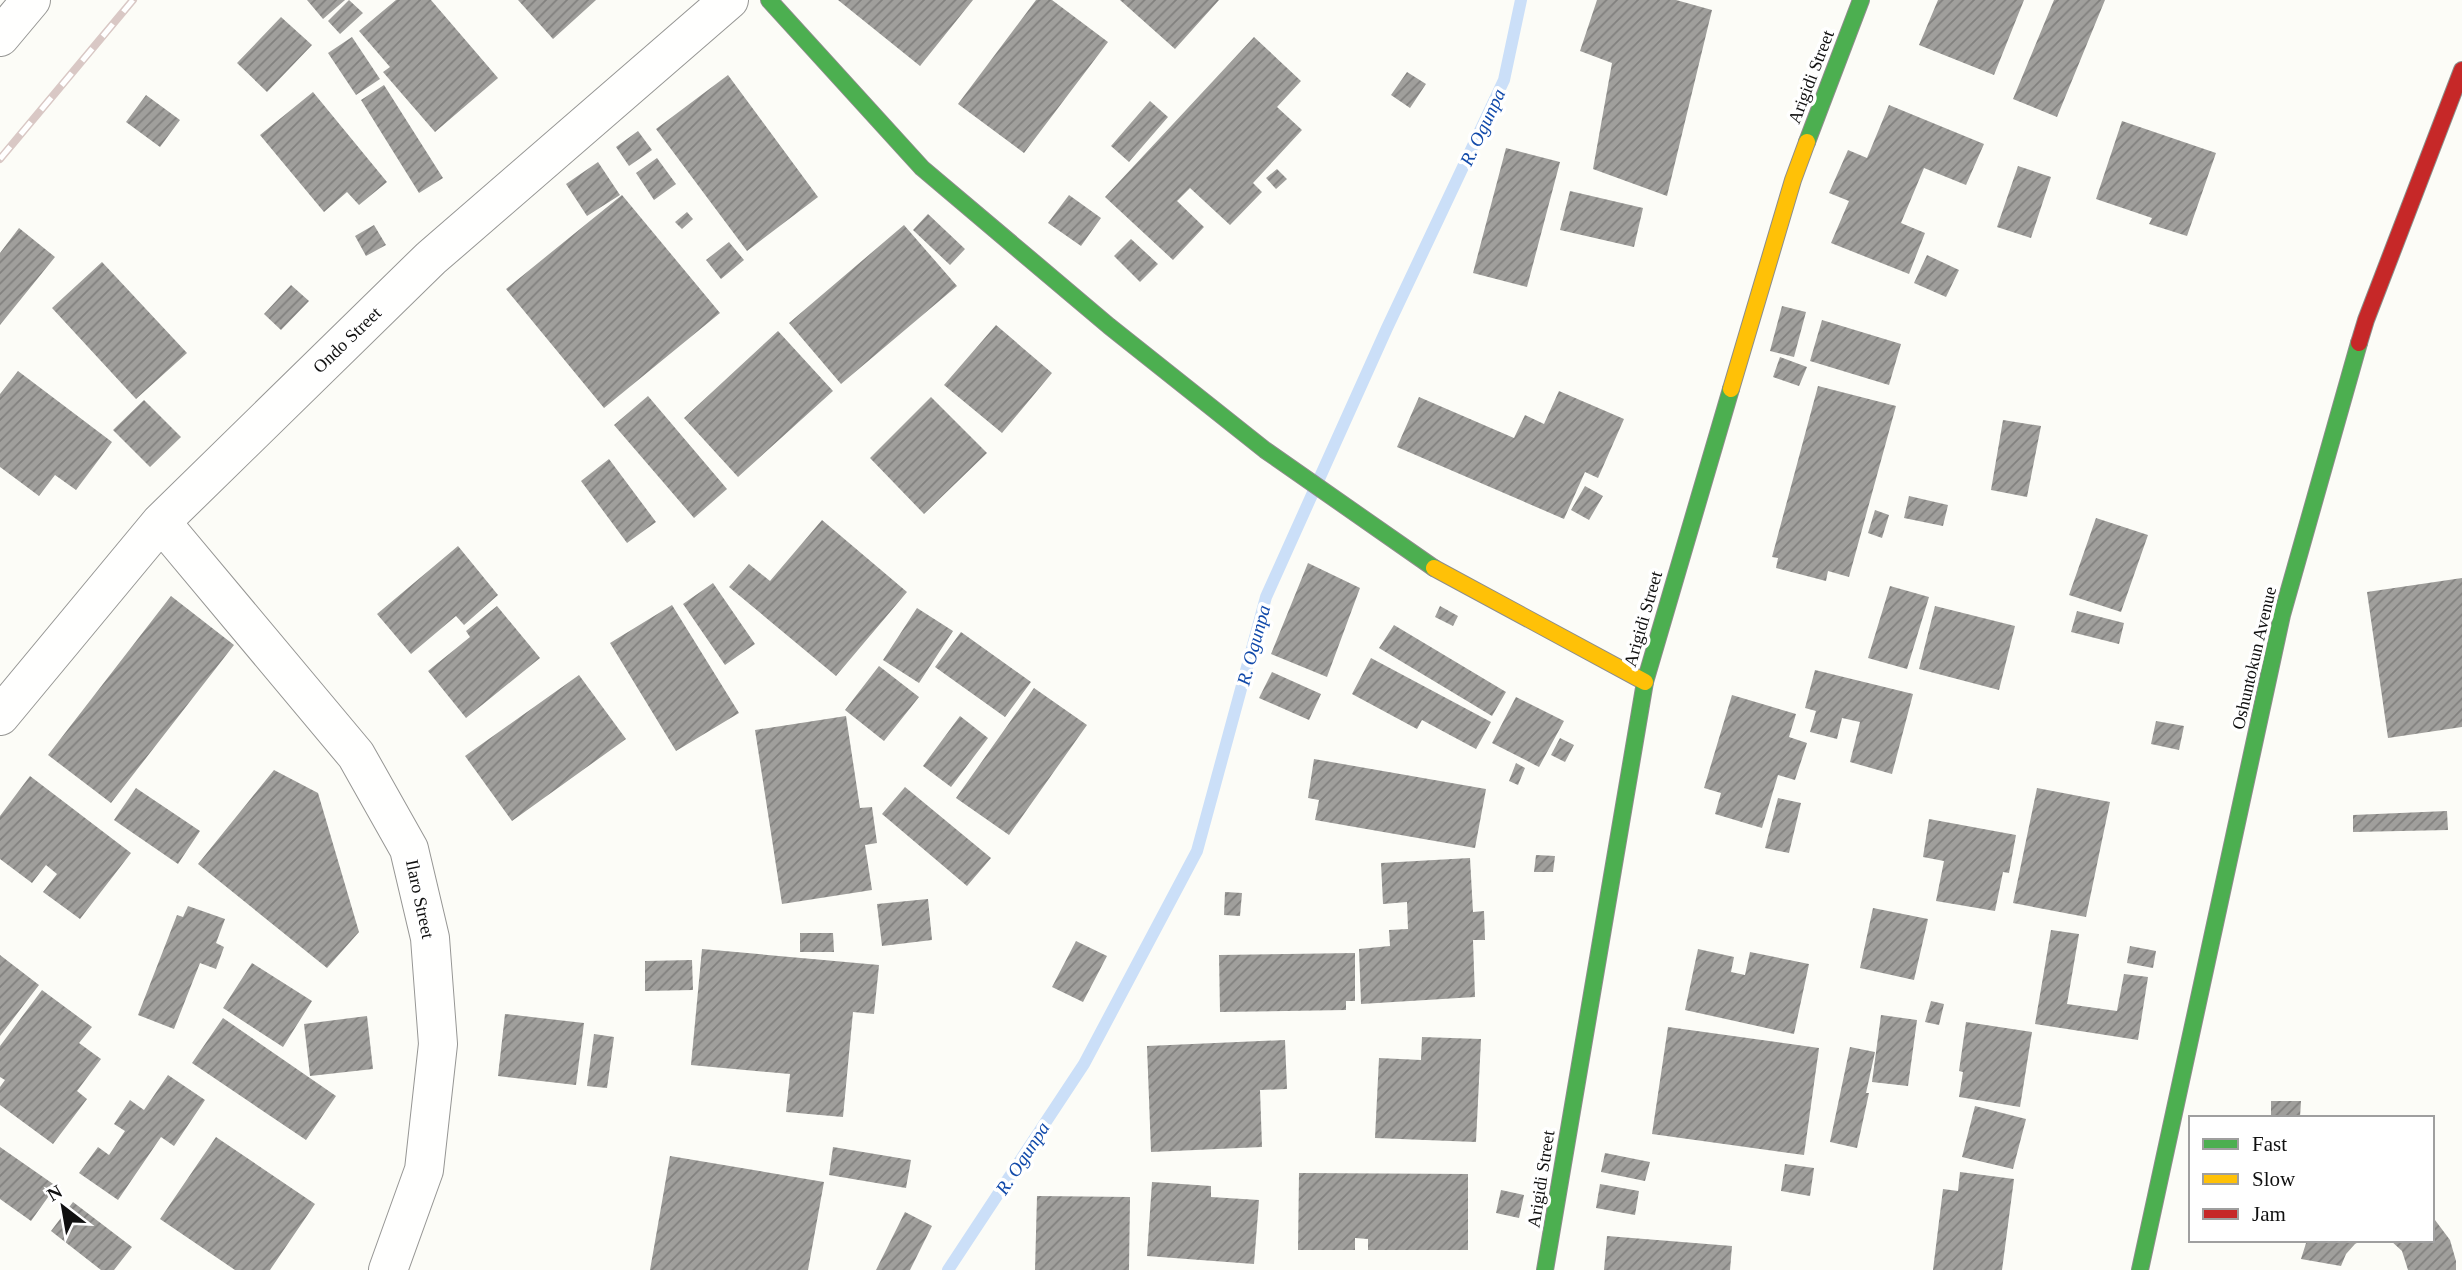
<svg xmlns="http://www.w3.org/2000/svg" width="2462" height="1270" font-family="Georgia,serif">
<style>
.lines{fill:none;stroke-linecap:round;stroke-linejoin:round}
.stream{stroke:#cbdff8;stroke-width:12}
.building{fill:url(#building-hatch)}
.street-casing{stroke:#969694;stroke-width:40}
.fast-casing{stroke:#8d8d8b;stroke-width:18}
.slow-casing{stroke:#8d8d8b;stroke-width:18}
.jam-casing{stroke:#8d8d8b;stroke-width:18}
.street{stroke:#fffffe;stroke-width:38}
.fast{stroke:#4caf50;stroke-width:16}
.slow{stroke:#ffc107;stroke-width:16}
.jam{stroke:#c62828;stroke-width:16}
.rail-casing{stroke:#d9c8c5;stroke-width:8}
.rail{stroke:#fff;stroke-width:5;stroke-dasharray:16;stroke-linecap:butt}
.labels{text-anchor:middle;stroke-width:7;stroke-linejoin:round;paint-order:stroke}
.street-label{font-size:18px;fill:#101010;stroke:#fff}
.water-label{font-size:19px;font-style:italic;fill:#124aaa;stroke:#fff}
</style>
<defs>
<pattern id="building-hatch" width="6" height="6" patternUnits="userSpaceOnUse" patternTransform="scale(1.75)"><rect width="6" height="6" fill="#a09f9c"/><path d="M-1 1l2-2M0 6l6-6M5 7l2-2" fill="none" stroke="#81807e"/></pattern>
</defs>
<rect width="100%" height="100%" fill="#fcfcf7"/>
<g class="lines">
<path class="stream" d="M 948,1270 L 1084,1064 L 1197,851 L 1266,597 L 1387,328 L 1504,80 L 1521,0"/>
</g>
<path class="building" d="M 307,0 L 345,0 L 323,19 Z
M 349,0 L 363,13 L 340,34 L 328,21 Z
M 396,0 L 431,0 L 498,78 L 435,132 L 383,72 L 390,67 L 359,31 Z
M 518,0 L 596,0 L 553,39 Z
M 838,0 L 973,0 L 920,66 Z
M 1036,0 L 1052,0 L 1108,42 L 1024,153 L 958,104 Z
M 1120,0 L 1219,0 L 1175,49 Z
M 1597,0 L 1676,0 L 1712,10 L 1667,196 L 1593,169 L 1612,63 L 1580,51 Z
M 1938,0 L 2024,0 L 1994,75 L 1919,45 Z
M 2054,0 L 2105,0 L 2057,117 L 2013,99 Z
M 281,17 L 312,45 L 267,92 L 237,63 Z
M 352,37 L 380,79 L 356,95 L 328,53 Z
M 1254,37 L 1301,81 L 1277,107 L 1302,130 L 1253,183 L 1262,192 L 1230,225 L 1190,188 L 1177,201 L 1204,227 L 1173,260 L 1105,197 Z
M 1407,72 L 1426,84 L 1410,108 L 1391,95 Z
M 728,75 L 818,197 L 747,251 L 656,129 Z
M 384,85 L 443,178 L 419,193 L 361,100 Z
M 313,92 L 387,182 L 359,205 L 347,192 L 324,212 L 260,135 Z
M 146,95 L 180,120 L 160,147 L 126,122 Z
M 1150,101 L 1168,117 L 1129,162 L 1111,146 Z
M 1889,105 L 1984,144 L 1966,185 L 1924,168 L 1901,223 L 1925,233 L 1909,274 L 1831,243 L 1849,201 L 1829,193 L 1848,150 L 1867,158 Z
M 2122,121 L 2216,153 L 2187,236 L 2149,224 L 2152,218 L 2096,199 Z
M 638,131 L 652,150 L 629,166 L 616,147 Z
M 1506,148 L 1560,162 L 1527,287 L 1473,273 Z
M 657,158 L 676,184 L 654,200 L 636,173 Z
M 598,162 L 620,195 L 587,216 L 566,184 Z
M 2018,166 L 2051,177 L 2031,238 L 1997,227 Z
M 1277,169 L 1287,179 L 1276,189 L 1266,178 Z
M 1570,191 L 1643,208 L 1634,247 L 1560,230 Z
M 622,195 L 720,313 L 604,408 L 506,289 Z
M 1069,195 L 1101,218 L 1081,246 L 1048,223 Z
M 687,212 L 693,219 L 682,229 L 675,222 Z
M 928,214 L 965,249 L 950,265 L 913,230 Z
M 374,225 L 386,245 L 366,256 L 355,236 Z
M 904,225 L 957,286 L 841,384 L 789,323 Z
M 19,228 L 55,257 L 0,325 L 0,253 Z
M 1131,239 L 1158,264 L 1140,282 L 1114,256 Z
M 729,242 L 744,260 L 721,279 L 706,260 Z
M 1927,255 L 1959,270 L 1946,297 L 1914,283 Z
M 102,262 L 187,353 L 136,399 L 52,308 Z
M 291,285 L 309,301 L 281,330 L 264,314 Z
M 1782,306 L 1806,312 L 1794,357 L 1770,351 Z
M 1822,320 L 1901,344 L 1889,385 L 1810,361 Z
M 996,325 L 1052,373 L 1002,433 L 944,385 Z
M 778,331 L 833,391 L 738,477 L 684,418 Z
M 1780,357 L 1807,367 L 1799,386 L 1773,377 Z
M 18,371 L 112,442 L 76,490 L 55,475 L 39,496 L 0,467 L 0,394 Z
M 1818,386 L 1896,406 L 1849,577 L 1828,571 L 1826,581 L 1776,568 L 1778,558 L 1772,557 Z
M 1559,391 L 1624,419 L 1598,478 L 1585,472 L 1564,519 L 1397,447 L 1419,397 L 1514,438 L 1525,415 L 1544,424 Z
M 648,396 L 727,489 L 694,518 L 614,425 Z
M 931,397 L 987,453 L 924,514 L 870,458 Z
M 144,400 L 181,437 L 150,467 L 113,430 Z
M 2003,420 L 2041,426 L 2027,497 L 1991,490 Z
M 609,459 L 656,522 L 627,543 L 581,481 Z
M 1585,486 L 1603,496 L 1589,520 L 1571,510 Z
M 1909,496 L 1948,505 L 1943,526 L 1904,518 Z
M 1875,510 L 1889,515 L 1882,538 L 1868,533 Z
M 2096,518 L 2148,535 L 2121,612 L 2069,595 Z
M 822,520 L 907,592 L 836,676 L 729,587 L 749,564 L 770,581 Z
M 458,546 L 498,595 L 464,625 L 456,616 L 411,654 L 377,614 Z
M 1308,563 L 1360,588 L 1327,677 L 1271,654 Z
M 2462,578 L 2462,727 L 2388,738 L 2367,592 Z
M 713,583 L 755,644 L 725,665 L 683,604 Z
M 1890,586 L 1929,597 L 1907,669 L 1868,658 Z
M 171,596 L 234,645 L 111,803 L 48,755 Z
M 672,605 L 739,713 L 676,751 L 610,643 Z
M 497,606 L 540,658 L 466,718 L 428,671 L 470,637 L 466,631 Z
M 1440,606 L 1458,616 L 1453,626 L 1435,617 Z
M 1935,606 L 2015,626 L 1999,690 L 1919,669 Z
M 917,608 L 953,631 L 919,683 L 883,660 Z
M 2077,611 L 2124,623 L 2119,644 L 2071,632 Z
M 1394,625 L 1506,692 L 1492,716 L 1379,648 Z
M 961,632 L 1031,682 L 1005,717 L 935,667 Z
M 1371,658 L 1491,722 L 1476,749 L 1422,720 L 1417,729 L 1352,694 Z
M 879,666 L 919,697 L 884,741 L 845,710 Z
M 1815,670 L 1913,694 L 1892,774 L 1850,762 L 1860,722 L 1842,718 L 1837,739 L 1810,732 L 1816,711 L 1805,708 Z
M 1272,672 L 1321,694 L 1309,720 L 1259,698 Z
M 579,675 L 626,739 L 512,821 L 465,756 Z
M 1034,688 L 1087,725 L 1009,835 L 956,798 Z
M 1732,695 L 1796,714 L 1789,737 L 1807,743 L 1795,780 L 1778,775 L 1762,828 L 1715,814 L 1721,793 L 1704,788 Z
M 1516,697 L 1564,721 L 1539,767 L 1492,743 Z
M 846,716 L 860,808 L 872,807 L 877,843 L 865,845 L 872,890 L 782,904 L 755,730 Z
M 960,716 L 988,738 L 951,787 L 923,766 Z
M 2156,721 L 2184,726 L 2179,750 L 2151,744 Z
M 1560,738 L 1574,745 L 1565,762 L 1551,755 Z
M 1314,759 L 1486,789 L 1475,848 L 1315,820 L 1319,800 L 1308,798 Z
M 1516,763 L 1525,768 L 1518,785 L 1509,781 Z
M 274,770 L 318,793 L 359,932 L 327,968 L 198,864 Z
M 30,776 L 131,853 L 80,919 L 43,892 L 57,874 L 46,865 L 32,883 L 0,859 L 0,816 Z
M 905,787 L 991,858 L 967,886 L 882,814 Z
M 136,788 L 200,831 L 178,864 L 114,820 Z
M 2037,788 L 2110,802 L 2086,917 L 2013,903 Z
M 1778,798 L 1801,803 L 1789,853 L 1765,848 Z
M 2447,811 L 2448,830 L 2353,832 L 2353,815 Z
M 1929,819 L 2016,835 L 2009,873 L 2003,872 L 1995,911 L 1936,901 L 1944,861 L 1923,857 Z
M 1536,855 L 1555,856 L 1553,872 L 1534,872 Z
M 1470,858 L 1473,912 L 1484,911 L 1485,940 L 1473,940 L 1475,997 L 1361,1004 L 1359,949 L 1390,946 L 1389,930 L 1408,929 L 1407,902 L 1383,904 L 1381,863 Z
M 1225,892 L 1242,893 L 1240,916 L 1224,915 Z
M 928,899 L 932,940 L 882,946 L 877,904 Z
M 188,906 L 225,919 L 216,943 L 224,947 L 216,969 L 200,963 L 174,1029 L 138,1015 L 177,915 L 183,917 Z
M 1873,908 L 1928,919 L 1914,980 L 1860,968 Z
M 2051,930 L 2079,934 L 2067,1004 L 2117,1011 L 2124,974 L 2148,977 L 2138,1040 L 2035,1024 Z
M 800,933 L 833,933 L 834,952 L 800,952 Z
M 1076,941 L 1107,956 L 1083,1002 L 1052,987 Z
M 2130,946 L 2156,951 L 2153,968 L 2127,963 Z
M 702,949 L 879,965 L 874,1014 L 853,1012 L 843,1117 L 786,1112 L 790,1074 L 691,1065 Z
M 1698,949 L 1734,957 L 1731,972 L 1745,975 L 1750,952 L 1809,964 L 1794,1034 L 1685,1010 Z
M 1355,953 L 1355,1001 L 1346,1001 L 1346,1010 L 1220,1012 L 1219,955 Z
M 0,955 L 39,985 L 0,1036 Z
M 692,960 L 693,990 L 645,991 L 645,961 Z
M 252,963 L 312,1001 L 283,1047 L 223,1008 Z
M 42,990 L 92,1027 L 79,1043 L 101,1059 L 77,1091 L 87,1099 L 53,1144 L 0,1105 L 0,1087 L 5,1080 L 0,1077 L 0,1046 Z
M 1931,1001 L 1944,1004 L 1939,1025 L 1925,1022 Z
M 505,1014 L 584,1023 L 576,1085 L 498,1076 Z
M 1881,1015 L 1917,1020 L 1908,1086 L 1872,1082 Z
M 367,1016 L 373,1069 L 310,1076 L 304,1024 Z
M 223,1018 L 336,1096 L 306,1140 L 192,1063 Z
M 1966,1022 L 2032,1032 L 2020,1107 L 1959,1097 L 1963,1072 L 1959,1071 Z
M 1668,1027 L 1819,1048 L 1804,1155 L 1652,1134 Z
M 594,1034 L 614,1037 L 607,1088 L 587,1086 Z
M 1422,1037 L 1481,1039 L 1476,1142 L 1375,1138 L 1379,1058 L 1421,1060 Z
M 1285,1040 L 1287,1089 L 1260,1090 L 1262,1147 L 1151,1152 L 1147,1046 Z
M 1850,1047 L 1875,1052 L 1866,1093 L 1869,1093 L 1857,1148 L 1830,1142 Z
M 168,1075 L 205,1100 L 174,1146 L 161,1137 L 118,1200 L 79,1173 L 98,1147 L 109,1155 L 125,1131 L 114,1124 L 130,1100 L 144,1110 Z
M 2271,1101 L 2301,1101 L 2300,1117 L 2271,1117 Z
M 1975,1106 L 2026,1119 L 2013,1169 L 1962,1157 Z
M 216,1137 L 315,1204 L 270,1270 L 235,1270 L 160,1219 Z
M 0,1147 L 56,1186 L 31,1221 L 0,1199 Z
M 833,1147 L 911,1160 L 906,1188 L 829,1175 Z
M 1605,1153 L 1650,1162 L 1645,1181 L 1601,1172 Z
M 670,1156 L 824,1182 L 808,1270 L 650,1270 Z
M 1785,1164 L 1814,1168 L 1810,1196 L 1781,1191 Z
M 1960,1172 L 2014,1179 L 2002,1270 L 1933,1270 L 1943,1189 L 1958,1191 Z
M 1299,1173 L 1468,1174 L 1468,1250 L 1368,1250 L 1368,1239 L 1355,1238 L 1355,1250 L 1298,1250 Z
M 1152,1182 L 1211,1186 L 1211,1197 L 1259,1200 L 1254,1264 L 1147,1256 Z
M 1600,1184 L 1639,1191 L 1635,1215 L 1596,1208 Z
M 1501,1190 L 1524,1195 L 1519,1218 L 1496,1213 Z
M 1037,1196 L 1130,1197 L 1129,1270 L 1035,1270 Z
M 73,1202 L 132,1247 L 114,1270 L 101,1270 L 51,1231 Z
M 905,1212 L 932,1226 L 910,1270 L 876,1270 Z
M 2432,1216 L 2450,1240 L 2456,1261 L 2456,1270 L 2408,1270 L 2402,1251 L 2390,1240 L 2432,1240 Z
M 1607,1236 L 1732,1246 L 1730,1270 L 1604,1270 Z
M 2307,1240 L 2362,1240 L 2355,1244 L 2346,1254 L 2341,1266 L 2301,1259 Z"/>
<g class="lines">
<g class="street-casing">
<path id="street" d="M 0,37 L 31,0
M 161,522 L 356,755 L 409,849 L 430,938 L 438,1044 L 424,1170 L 388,1270
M 0,716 L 161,522 L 431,258 L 729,0"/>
</g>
<g class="fast-casing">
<path id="fast" d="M 769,0 L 922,168 L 1109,326 L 1265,450 L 1434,568
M 1807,142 L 1861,0
M 1545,1270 L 1645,682 L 1731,389
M 2140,1270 L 2282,615 L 2359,343"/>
</g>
<g class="slow-casing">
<path id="slow" d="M 1731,389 L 1793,180 L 1807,142
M 1434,568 L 1645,682"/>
</g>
<g class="jam-casing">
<path id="jam" d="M 2359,343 L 2366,320 L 2462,70"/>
</g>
<use href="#street" class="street"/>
<use href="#fast" class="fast"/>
<use href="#slow" class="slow"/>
<use href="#jam" class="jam"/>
<g class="rail-casing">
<path id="rail" d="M 0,159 L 133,0"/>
</g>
<use href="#rail" class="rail"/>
</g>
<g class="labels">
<g class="street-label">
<text transform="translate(1811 77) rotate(-69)" y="6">Arigidi Street</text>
<text transform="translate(347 340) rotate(-44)" y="6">Ondo Street</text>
<text transform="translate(1643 619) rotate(-74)" y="6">Arigidi Street</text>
<text transform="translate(2254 658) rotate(-77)" y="6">Oshuntokun Avenue</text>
<text transform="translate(420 899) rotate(78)" y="6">Ilaro Street</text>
<text transform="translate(1541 1179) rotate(-81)" y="6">Arigidi Street</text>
</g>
<g class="water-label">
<text transform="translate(1482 127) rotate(-65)" y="7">R. Ogunpa</text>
<text transform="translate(1253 645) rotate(-75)" y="7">R. Ogunpa</text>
<text transform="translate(1022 1158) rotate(-57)" y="7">R. Ogunpa</text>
</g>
</g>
<rect x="2189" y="1116" width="245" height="126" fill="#ffffff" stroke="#9f9f9f" stroke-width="2"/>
<rect x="2203" y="1139" width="35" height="10" fill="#4caf50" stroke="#9f9f9f" stroke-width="2"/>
<text x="2252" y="1151" font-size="21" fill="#101010">Fast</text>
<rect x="2203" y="1174" width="35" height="10" fill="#ffc107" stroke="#9f9f9f" stroke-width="2"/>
<text x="2252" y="1186" font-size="21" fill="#101010">Slow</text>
<rect x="2203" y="1209" width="35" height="10" fill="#c62828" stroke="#9f9f9f" stroke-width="2"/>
<text x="2252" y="1221" font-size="21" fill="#101010">Jam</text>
<g transform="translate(63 1207) rotate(329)" stroke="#ffffff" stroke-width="5" paint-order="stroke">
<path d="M0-5L12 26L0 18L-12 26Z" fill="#101010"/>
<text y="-10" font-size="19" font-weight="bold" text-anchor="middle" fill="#101010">N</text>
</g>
</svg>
